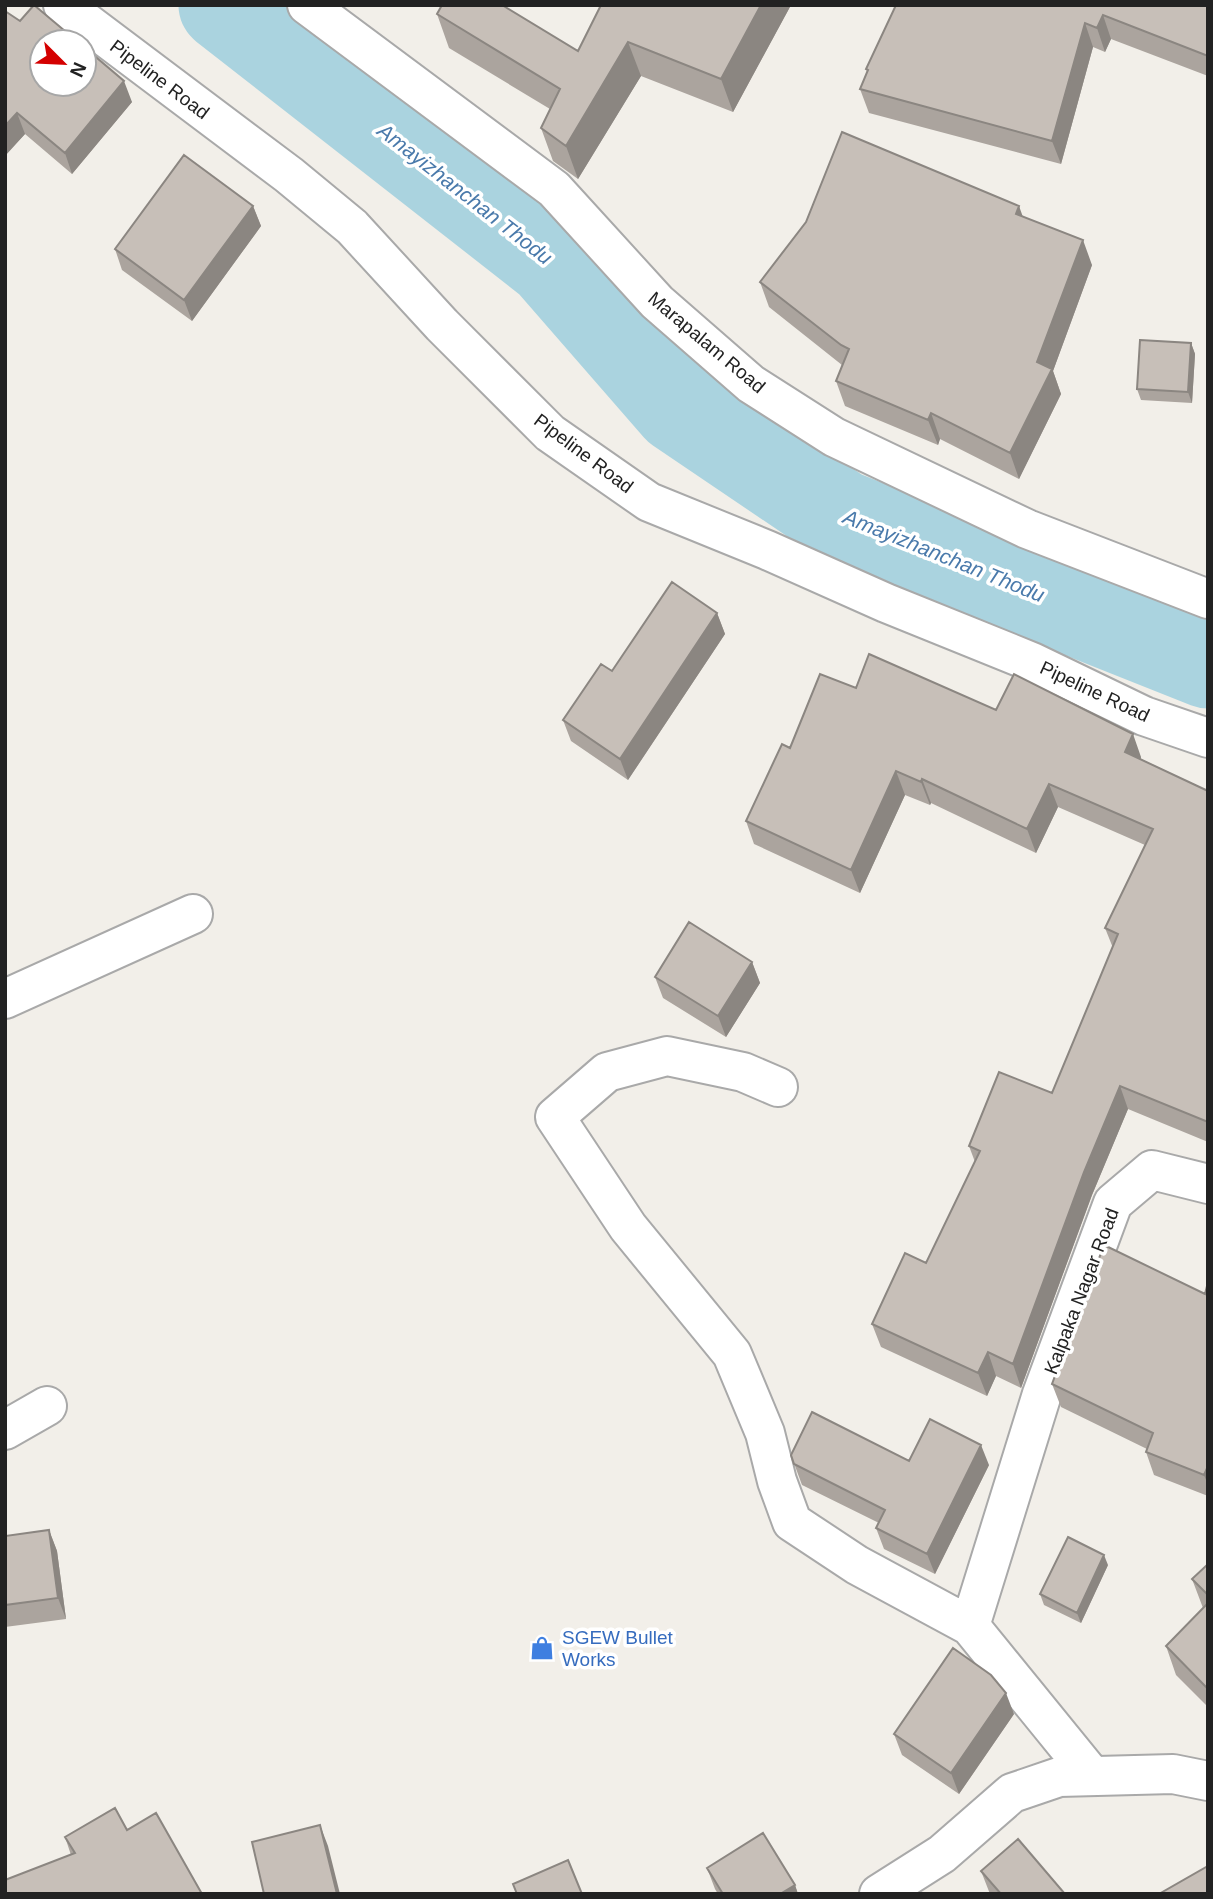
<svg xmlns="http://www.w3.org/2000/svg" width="1213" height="1899" font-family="Helvetica,sans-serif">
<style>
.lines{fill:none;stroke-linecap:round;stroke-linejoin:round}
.river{stroke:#aad3df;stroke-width:93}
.minor-casing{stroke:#a9a9a9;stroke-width:42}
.minor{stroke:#fff;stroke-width:38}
.wall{fill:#aba49e}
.shaded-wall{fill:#8b8681}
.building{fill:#c7bfb8;stroke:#8b8681;stroke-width:2}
.labels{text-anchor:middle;stroke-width:7;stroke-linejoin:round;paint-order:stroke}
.street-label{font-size:19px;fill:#222;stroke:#fff}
.shop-label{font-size:19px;fill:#366cbe;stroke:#fff;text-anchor:start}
.water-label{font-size:21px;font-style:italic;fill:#4a7aab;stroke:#fff}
</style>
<rect width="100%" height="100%" fill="#f2efe9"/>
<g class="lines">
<path class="river" d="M 225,5 L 551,260 L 679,407 L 840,516 L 1208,662"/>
<g class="minor-casing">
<path id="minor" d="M 63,5 L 289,175 L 352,227 L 442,325 L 550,433 L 649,502 L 767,550 L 886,603 L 1032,662 L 1144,716 L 1208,738
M 307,5 L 554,189 L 657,302 L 751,384 L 834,437 L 1027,529 L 1208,599
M 5,999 L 193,914
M 778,1087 L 743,1072 L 667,1056 L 607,1072 L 555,1117 L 628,1227 L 732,1354 L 765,1433 L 777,1481 L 792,1522 L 857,1565 L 970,1626
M 5,1430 L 47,1406
M 1092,1776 L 970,1626 L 1042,1394 L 1113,1203 L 1152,1170 L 1208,1184
M 879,1894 L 942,1854 L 1012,1793 L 1059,1777 L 1173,1774 L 1208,1781"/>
</g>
<use href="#minor" class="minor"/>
</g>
<path class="wall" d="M 601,5 L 791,5 L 733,112 L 641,76 L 578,179 L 553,161 L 541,128 L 550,109 L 449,48 L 437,14 L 578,51 Z
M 896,5 L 1208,5 L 1208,76 L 1111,39 L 1105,52 L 1093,47 L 1061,164 L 869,113 L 860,89 L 867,72 L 866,69 Z
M 5,11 L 132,102 L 72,174 L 25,134 L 5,155 Z
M 253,206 L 261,226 L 192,321 L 122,270 L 115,249 Z
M 1023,216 L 1092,265 L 1053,371 L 1061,394 L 1019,479 L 940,439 L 938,445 L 845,406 L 836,381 L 842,365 L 769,307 L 760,282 Z
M 1191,343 L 1195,354 L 1192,403 L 1141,400 L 1137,389 Z
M 717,613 L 725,634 L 628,780 L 571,741 L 563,720 L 612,671 Z
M 856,688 L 996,710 L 1141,757 L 1141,759 L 1208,791 L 1208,1142 L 1128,1109 L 1092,1195 L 1021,1388 L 996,1376 L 987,1396 L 881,1347 L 872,1324 L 926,1263 L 975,1162 L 969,1146 L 1052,1093 L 1113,948 L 1105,928 L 1145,845 L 1058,807 L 1036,853 L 931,803 L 930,805 L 905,795 L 860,893 L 754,844 L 746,821 L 790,748 Z
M 752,962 L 760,983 L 726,1037 L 663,998 L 655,977 Z
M 1208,1282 L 1208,1496 L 1154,1475 L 1146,1452 L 1147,1449 L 1061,1407 L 1052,1384 L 1205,1294 Z
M 791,1455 L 909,1461 L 989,1465 L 935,1574 L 884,1549 L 876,1528 L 879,1523 L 802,1485 Z
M 49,1530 L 57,1551 L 66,1619 L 5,1627 L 5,1536 Z
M 1208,1564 L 1208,1707 L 1176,1675 L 1166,1646 L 1203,1608 L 1192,1579 Z
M 1108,1565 L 1081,1623 L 1044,1605 L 1040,1594 Z
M 1014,1714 L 959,1794 L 902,1755 L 894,1734 Z
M 127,1830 L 71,1855 L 65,1837 Z
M 707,1868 L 795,1885 L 798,1894 L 718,1894 L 715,1889 Z
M 981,1871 L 1065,1894 L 990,1894 Z"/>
<path class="shaded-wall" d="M 761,5 L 791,5 L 733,112 L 721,79 Z
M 1103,15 L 1111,39 L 1105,52 L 1097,28 Z
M 1085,23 L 1093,47 L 1061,164 L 1052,141 Z
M 628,42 L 641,76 L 578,179 L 566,146 Z
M 124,81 L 132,102 L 72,174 L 65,153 Z
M 17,113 L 25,134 L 6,155 L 5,126 Z
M 253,206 L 261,226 L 192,321 L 184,300 Z
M 1019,206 L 1028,231 L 1016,214 Z
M 1083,240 L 1092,265 L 1053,371 L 1061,394 L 1019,479 L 1010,453 L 1037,362 Z
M 1191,343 L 1195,354 L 1192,403 L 1188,392 Z
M 931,413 L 940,439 L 938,445 L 928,420 Z
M 717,613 L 725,634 L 628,780 L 620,759 Z
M 1133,734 L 1141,757 L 1134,775 L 1125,752 Z
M 896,771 L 905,795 L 860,893 L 851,870 Z
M 922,779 L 931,803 L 930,805 L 921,782 Z
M 1049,784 L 1058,807 L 1036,853 L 1027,829 Z
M 752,962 L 760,983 L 726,1037 L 718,1016 Z
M 1120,1086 L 1128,1109 L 1092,1195 L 1021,1388 L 1013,1364 L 1084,1172 Z
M 988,1352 L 996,1376 L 987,1396 L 978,1373 Z
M 981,1445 L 989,1465 L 935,1574 L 927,1554 Z
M 1208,1466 L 1208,1485 L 1204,1475 Z
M 49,1530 L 57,1551 L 66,1619 L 58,1598 Z
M 1104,1555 L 1108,1565 L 1081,1623 L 1077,1613 Z
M 1006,1693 L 1014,1714 L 959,1794 L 951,1773 Z
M 320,1825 L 328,1846 L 340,1894 L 337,1894 Z
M 795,1885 L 798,1894 L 780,1894 Z"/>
<path class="building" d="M 34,5 L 78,42 L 42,42 L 42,84 L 84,84 L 84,47 L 124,81 L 65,153 L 17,113 L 5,126 L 5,11 L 20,21 Z
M 442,5 L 502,5 L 578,51 L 601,5 L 761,5 L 721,79 L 628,42 L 566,146 L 541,128 L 560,89 L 437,14 Z
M 896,5 L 1208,5 L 1208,56 L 1103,15 L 1097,28 L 1085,23 L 1052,141 L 860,89 L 868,70 L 866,69 Z
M 842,132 L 1019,206 L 1016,214 L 1083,240 L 1037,362 L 1052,369 L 1010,453 L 931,413 L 928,420 L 836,381 L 849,349 L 841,345 L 760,282 L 806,222 Z
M 184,155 L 253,206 L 184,300 L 115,249 Z
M 1140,340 L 1191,343 L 1188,392 L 1137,389 Z
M 672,582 L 717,613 L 620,759 L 563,720 L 601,664 L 612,671 Z
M 869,654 L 996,710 L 1014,674 L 1133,734 L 1125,752 L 1208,791 L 1208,1122 L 1120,1086 L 1084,1172 L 1013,1364 L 988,1352 L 978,1373 L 872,1324 L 905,1253 L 926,1263 L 980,1151 L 969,1146 L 999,1072 L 1052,1093 L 1118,934 L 1105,928 L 1153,829 L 1049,784 L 1027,829 L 922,779 L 921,782 L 896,771 L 851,870 L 746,821 L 782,744 L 790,748 L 820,674 L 856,688 Z
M 689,922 L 752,962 L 718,1016 L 655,977 Z
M 1104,1245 L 1205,1294 L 1208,1282 L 1208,1466 L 1204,1475 L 1146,1452 L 1153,1433 L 1052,1384 Z
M 812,1412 L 909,1461 L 930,1419 L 981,1445 L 927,1554 L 876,1528 L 885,1510 L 794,1464 L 791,1455 Z
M 49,1530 L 58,1598 L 5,1605 L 5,1536 Z
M 1068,1537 L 1104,1555 L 1077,1613 L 1040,1594 Z
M 1208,1564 L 1208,1595 L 1192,1579 Z
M 1208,1603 L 1208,1689 L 1166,1646 Z
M 953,1648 L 991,1675 L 1006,1693 L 951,1773 L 894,1734 Z
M 115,1808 L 127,1830 L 156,1813 L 202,1894 L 5,1894 L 5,1880 L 75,1853 L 65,1837 Z
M 320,1825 L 337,1894 L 264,1894 L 252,1842 Z
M 763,1833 L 795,1885 L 780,1894 L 723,1894 L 707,1868 Z
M 1018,1839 L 1065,1894 L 1001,1894 L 981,1871 Z
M 568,1860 L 582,1894 L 517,1894 L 513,1884 Z
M 1208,1866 L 1208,1894 L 1159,1894 Z"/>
<defs>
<g id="shop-bare" transform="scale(1.89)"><path d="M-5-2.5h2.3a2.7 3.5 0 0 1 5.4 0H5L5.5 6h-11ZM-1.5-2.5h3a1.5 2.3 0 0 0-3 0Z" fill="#3f7fe0" stroke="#fff" stroke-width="2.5" paint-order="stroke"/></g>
</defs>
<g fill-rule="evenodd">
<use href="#shop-bare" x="542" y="1648"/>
</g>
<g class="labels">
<g class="street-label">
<text transform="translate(160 79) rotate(37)" y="7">Pipeline Road</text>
<text transform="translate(707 342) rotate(40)" y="7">Marapalam Road</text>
<text transform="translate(584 453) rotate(37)" y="7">Pipeline Road</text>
<text transform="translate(1095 691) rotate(25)" y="7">Pipeline Road</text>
<text transform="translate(1081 1291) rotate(-69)" y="7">Kalpaka Nagar Road</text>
</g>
<g class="shop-label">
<text x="562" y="1644">SGEW Bullet<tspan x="562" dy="22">Works</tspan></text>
</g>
<g class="water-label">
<text transform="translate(465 194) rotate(38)" y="7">Amayizhanchan Thodu</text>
<text transform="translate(944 556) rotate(22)" y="7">Amayizhanchan Thodu</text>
</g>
</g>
<rect width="1213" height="1899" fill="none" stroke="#222222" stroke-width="14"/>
<g transform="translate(63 63) rotate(114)"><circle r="33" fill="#ffffff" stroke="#a7a7a7" stroke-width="2"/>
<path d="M0-5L12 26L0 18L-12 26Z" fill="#d40000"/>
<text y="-10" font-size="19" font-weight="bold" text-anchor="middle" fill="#222222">N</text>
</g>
</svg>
